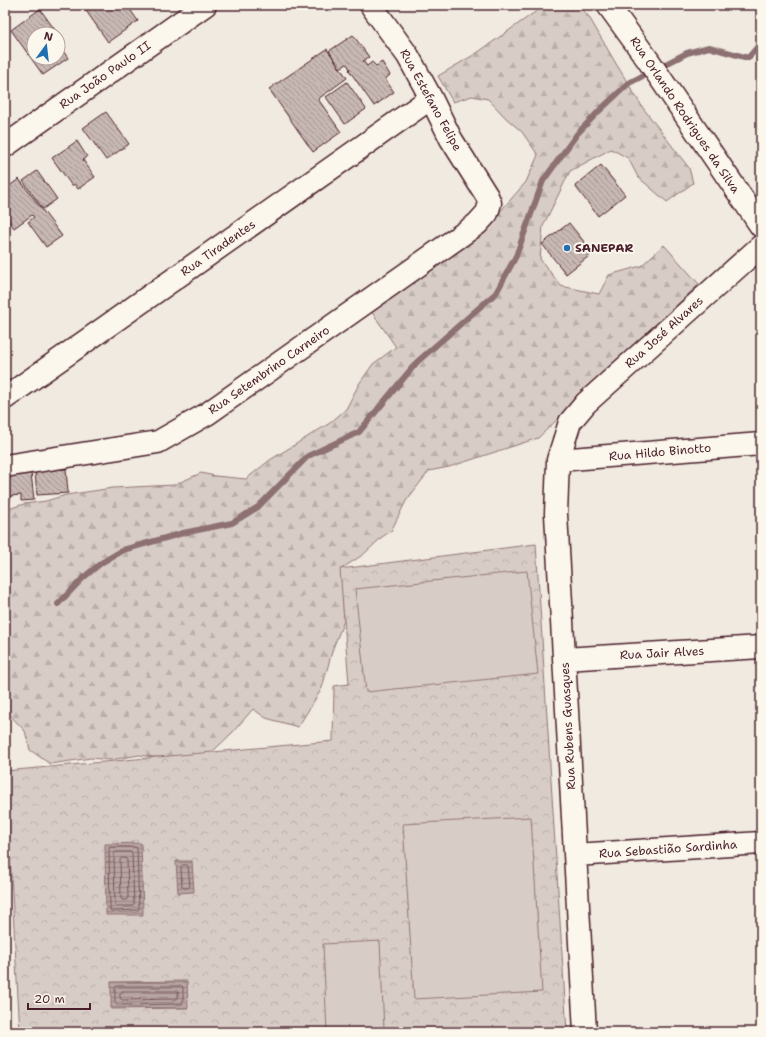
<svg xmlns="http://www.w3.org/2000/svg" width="766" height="1037" font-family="'Shantell Sans',sans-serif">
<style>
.forest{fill:url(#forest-firs);stroke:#917678}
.park{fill:url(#park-crowns);stroke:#917678}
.pitch{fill:#d8ccc6;stroke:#917678}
.water{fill:url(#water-rules);stroke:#8c6f72}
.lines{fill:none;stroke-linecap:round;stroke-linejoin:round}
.shore{stroke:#76545b;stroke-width:1}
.stream{stroke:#8c6f72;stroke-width:6}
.building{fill:url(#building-back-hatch);stroke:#4a1f2b}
.minor-casing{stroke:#4a1f2b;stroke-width:25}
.minor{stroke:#fbf7ec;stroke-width:22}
.poi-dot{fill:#1f6fb2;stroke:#fbf7ec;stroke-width:1.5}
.labels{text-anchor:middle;stroke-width:4;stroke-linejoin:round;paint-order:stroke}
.street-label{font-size:12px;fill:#4a1f2b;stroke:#fbf7ec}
.poi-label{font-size:12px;font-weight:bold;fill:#4a1f2b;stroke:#fbf7ec;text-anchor:start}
</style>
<defs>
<pattern id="forest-firs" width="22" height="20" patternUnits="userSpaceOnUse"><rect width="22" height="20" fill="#d8ccc6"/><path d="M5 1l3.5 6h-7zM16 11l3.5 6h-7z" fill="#bbafaa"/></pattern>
<pattern id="park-crowns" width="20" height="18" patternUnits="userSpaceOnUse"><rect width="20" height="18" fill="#d8ccc6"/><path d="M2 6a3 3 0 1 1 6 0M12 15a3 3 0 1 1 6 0" fill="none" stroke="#bbafaa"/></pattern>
<pattern id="water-rules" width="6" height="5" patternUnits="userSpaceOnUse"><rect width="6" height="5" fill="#b8a4a2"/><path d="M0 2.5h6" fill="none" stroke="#988584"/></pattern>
<pattern id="building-back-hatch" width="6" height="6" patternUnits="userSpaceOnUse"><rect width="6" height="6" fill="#c8b8b3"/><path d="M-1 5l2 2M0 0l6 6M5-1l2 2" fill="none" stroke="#a49592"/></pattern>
</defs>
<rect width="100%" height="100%" fill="#f0eae0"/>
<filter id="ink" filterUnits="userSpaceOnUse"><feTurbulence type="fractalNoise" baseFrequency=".025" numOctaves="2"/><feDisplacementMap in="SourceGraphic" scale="8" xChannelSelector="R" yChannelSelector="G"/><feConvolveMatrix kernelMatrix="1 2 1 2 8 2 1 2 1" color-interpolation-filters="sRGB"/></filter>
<g filter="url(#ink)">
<path class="forest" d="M 545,5 L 579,5 L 589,17 L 615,62 L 643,108 L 689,168 L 693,183 L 667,202 L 638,177 L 628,158 L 611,149 L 570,171 L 543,226 L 540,259 L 561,286 L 599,294 L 609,275 L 641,266 L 664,245 L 699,284 L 538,438 L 449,467 L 429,471 L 406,501 L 391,531 L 382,537 L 364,554 L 341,569 L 344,621 L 333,648 L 322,688 L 298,727 L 266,718 L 253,709 L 232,733 L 209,755 L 154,757 L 139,755 L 111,760 L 91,758 L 50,764 L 30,750 L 25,731 L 5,710 L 5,510 L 24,504 L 46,501 L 66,495 L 113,488 L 174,485 L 201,473 L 215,476 L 246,479 L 270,460 L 330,423 L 346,409 L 359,384 L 373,364 L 396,347 L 369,308 L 434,261 L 476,239 L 526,182 L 538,155 L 522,132 L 506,118 L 488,99 L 472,96 L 453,102 L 438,76 L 477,53 Z"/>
<path class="park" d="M 536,544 L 567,1032 L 20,1032 L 5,771 L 333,741 L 334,686 L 349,684 L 340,569 Z"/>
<path class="pitch" d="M 527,571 L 538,674 L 366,692 L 355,589 Z
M 531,817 L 542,992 L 414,999 L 403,824 Z
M 380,941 L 384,1030 L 327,1032 L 323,944 Z"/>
<path class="water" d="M 141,843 L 143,915 L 106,915 L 105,844 Z
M 176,861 L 192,861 L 194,892 L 178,893 Z
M 187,981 L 188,1008 L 111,1009 L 111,982 Z"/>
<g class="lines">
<path class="shore" d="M 111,847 L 135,847 L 137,848 L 139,909 L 138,910 L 112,911 L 110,910 L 109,849 Z
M 116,852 L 131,852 L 132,853 L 134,904 L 132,906 L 117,906 L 115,905 L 114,854 Z
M 122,858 L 125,858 L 127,860 L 128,898 L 126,900 L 122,900 L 121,898 L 120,860 Z
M 183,865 L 187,865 L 188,866 L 190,886 L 188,888 L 184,888 L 182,887 L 181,867 Z
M 117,986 L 182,986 L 183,987 L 183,1003 L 182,1004 L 117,1005 L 115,1003 L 115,988 Z
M 122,991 L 177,991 L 178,992 L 178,998 L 177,999 L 122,1000 L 120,998 L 120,993 Z"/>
<path class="stream" d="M 58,604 L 83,578 L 101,563 L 123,550 L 183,533 L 232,523 L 258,507 L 308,456 L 359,432 L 417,362 L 496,293 L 516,256 L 543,181 L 577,134 L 599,111 L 629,83 L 687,53 L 709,47 L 748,58 L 761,43"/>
</g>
<path class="building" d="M 82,5 L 127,5 L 138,21 L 108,42 Z
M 127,5 L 139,5 L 131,11 Z
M 40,9 L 55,30 L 51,34 L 34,34 L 34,58 L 58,58 L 58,44 L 68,58 L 43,75 L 11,30 Z
M 353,35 L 369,57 L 363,61 L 367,66 L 372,62 L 376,66 L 382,62 L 390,75 L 385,79 L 394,92 L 374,106 L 349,70 L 350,69 L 347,64 L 340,68 L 329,51 Z
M 327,49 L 347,78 L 318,99 L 341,132 L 313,152 L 269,89 Z
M 347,82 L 366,109 L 345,124 L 326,97 Z
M 106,112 L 129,144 L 106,160 L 83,128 Z
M 77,141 L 87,157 L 83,160 L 95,177 L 78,189 L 74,184 L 72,186 L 52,158 Z
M 601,165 L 625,195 L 598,216 L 575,186 Z
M 37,171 L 57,199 L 43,209 L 23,181 Z
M 19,179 L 62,236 L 46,247 L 28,222 L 34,217 L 32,215 L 14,228 L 5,216 L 5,189 Z
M 569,223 L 593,253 L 566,274 L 542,244 Z
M 5,225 L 10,231 L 5,235 Z
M 66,469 L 68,493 L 37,495 L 35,471 Z
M 31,473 L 34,500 L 21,501 L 21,495 L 10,496 L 10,502 L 5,502 L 5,474 Z"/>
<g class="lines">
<g class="minor-casing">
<path id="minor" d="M 608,5 L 648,60 L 761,226
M 5,146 L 205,5
M 5,398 L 431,98
M 558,460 L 761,444
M 5,466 L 158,442 L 207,414 L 477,224 L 487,213 L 490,203 L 487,196 L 451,139 L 431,98 L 408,56 L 371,5
M 564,659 L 761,647
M 575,855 L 761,843
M 585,1032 L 556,514 L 558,460 L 570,422 L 586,403 L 761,246"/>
</g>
<use href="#minor" class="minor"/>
</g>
</g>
<circle class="poi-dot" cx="567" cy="248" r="4"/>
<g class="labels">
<g class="street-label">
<text transform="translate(105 75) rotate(-35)" y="4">Rua João Paulo II</text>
<text transform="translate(431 100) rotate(61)" y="4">Rua Estefano Felipe</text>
<text transform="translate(685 115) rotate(56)" y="4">Rua Orlando Rodrigues da Silva</text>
<text transform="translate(218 248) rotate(-35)" y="4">Rua Tiradentes</text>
<text transform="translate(664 332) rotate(-42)" y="4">Rua José Alvares</text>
<text transform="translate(269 370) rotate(-35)" y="4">Rua Setembrino Carneiro</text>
<text transform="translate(660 452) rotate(-5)" y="4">Rua Hildo Binotto</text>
<text transform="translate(662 653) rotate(-3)" y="4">Rua Jair Alves</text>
<text transform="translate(568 726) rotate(-93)" y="4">Rua Rubens Guasques</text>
<text transform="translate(668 849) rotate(-4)" y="4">Rua Sebastião Sardinha</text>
</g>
<g class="poi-label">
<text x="575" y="252">SANEPAR</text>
</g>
</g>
<rect width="766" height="1037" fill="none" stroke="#fbf7ec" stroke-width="20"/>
<rect x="10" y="10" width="746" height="1017" fill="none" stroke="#4a1f2b" stroke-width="1.5" filter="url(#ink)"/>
<g transform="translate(46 46) rotate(15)"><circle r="19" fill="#fbf7ec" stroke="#b4a19f"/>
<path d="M0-3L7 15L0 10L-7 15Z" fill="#1f6fb2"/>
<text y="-6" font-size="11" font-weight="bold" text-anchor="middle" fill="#4a1f2b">N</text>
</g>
<path d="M28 1003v6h62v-6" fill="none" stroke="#4a1f2b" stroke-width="2"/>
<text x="34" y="1003" font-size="12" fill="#4a1f2b" stroke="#fbf7ec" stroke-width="3" paint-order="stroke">20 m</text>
</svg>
